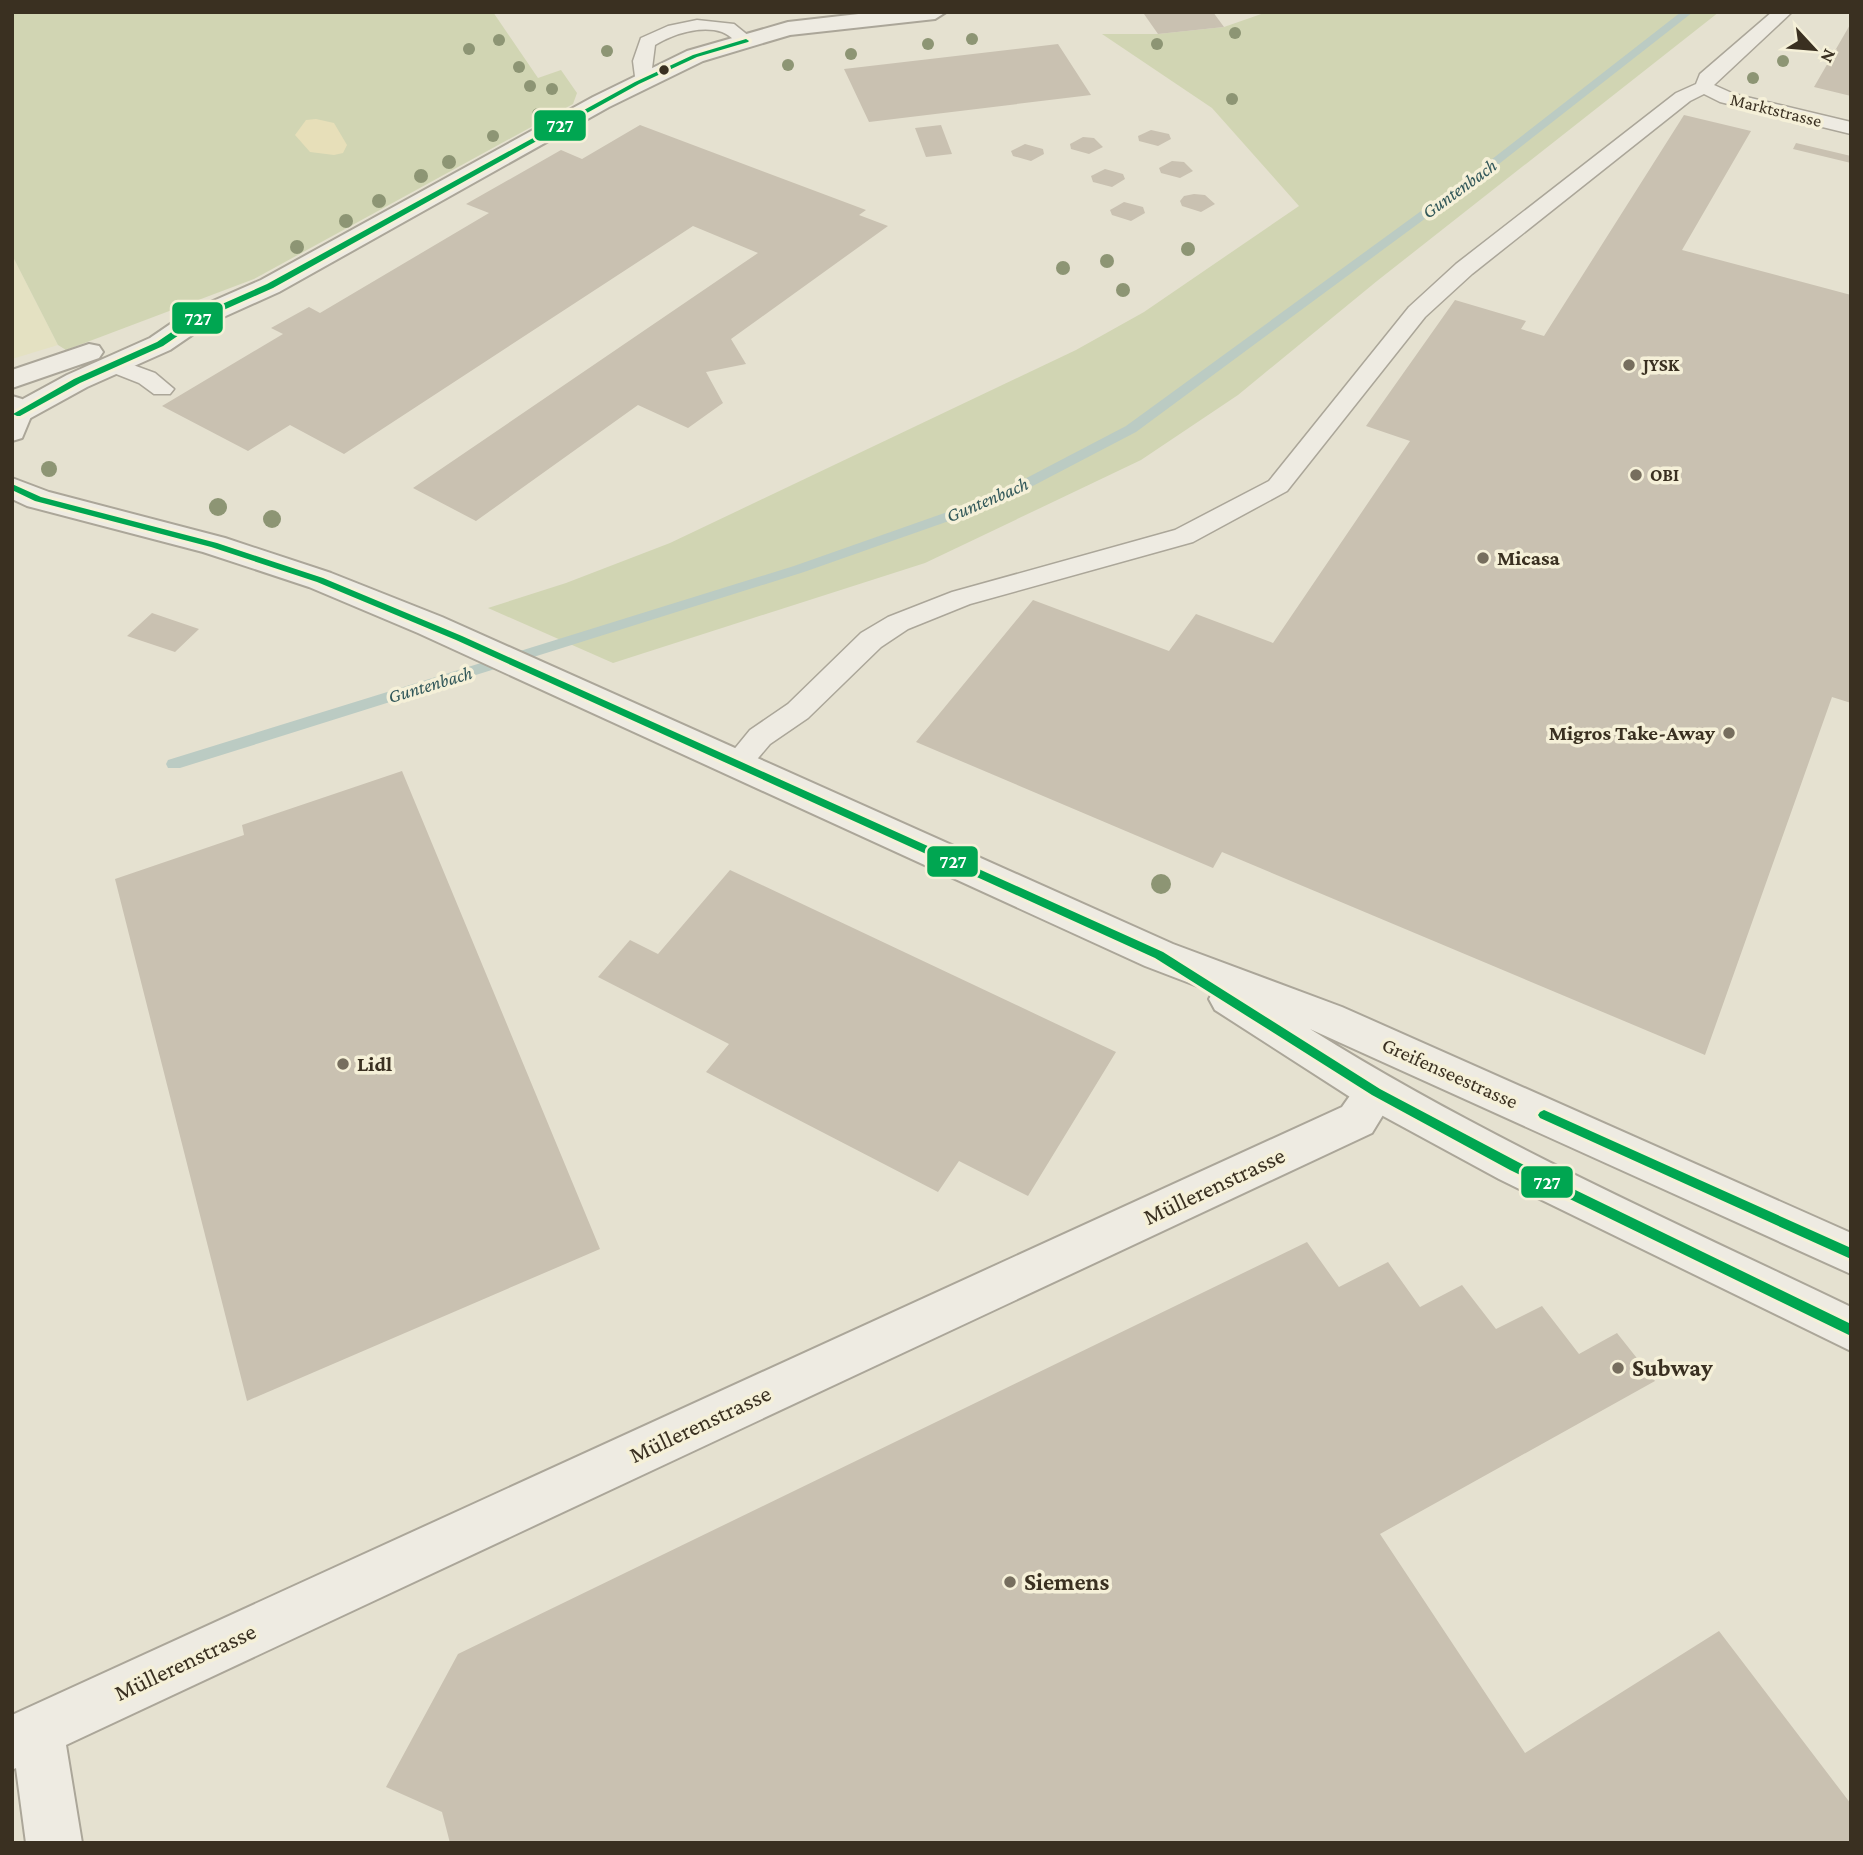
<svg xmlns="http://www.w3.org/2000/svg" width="1863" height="1855" font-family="'Crimson Pro',serif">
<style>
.farmland{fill:#e4e1c2}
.green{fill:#d1d5b3}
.sand{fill:#e7dfb9}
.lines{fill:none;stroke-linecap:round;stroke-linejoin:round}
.stream{fill:#bbcbc3;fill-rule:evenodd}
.building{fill:#c9c1b1}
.service-casing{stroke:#aba699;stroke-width:3}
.minor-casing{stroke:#aba699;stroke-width:4}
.tertiary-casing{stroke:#aba699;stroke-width:4}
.service{fill:#eeebe2;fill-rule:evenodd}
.minor{fill:#eeebe2;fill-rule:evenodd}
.tertiary{fill:#eeebe2;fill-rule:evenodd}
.bus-1-casing{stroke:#f5f0d8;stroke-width:6}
.bus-1{fill:#00a651;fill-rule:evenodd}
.tree{fill:#8d9574}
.bus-dot{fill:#3a3021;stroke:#f5f0d8;stroke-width:2.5}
.poi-dot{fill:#766e5e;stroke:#f5f0d8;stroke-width:2.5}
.labels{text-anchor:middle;stroke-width:7;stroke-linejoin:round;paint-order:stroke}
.far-street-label{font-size:18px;fill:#3a3021;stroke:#f5f0d8}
.far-poi-label{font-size:18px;font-weight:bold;fill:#3a3021;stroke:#f5f0d8;text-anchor:start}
.far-water-label{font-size:19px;font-style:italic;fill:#315759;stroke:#f5f0d8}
.poi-label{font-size:21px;font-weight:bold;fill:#3a3021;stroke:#f5f0d8;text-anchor:start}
.street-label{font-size:21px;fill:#3a3021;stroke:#f5f0d8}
.near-street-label{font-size:24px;fill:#3a3021;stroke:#f5f0d8}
.near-poi-label{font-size:24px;font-weight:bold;fill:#3a3021;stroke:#f5f0d8;text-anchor:start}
.line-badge{stroke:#f5f0d8;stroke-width:2.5}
.badge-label{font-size:19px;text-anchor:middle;font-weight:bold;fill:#fff}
</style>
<rect width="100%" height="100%" fill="#e5e1d0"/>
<path class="farmland" d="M 12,255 L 58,345 L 12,359 Z"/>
<path class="green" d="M 12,12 L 493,12 L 538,78 L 561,70 L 577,93 L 573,104 L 254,279 L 66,350 L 58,345 L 12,255 Z
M 1267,12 L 1719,12 L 1377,281 L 1238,395 L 1141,460 L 925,563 L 613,663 L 488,608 L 566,583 L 670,543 L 1076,350 L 1144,312 L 1299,206 L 1212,108 L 1102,34 L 1158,34 L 1224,27 Z"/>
<path class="sand" d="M 316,119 L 334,123 L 347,145 L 343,153 L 334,155 L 310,152 L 295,135 L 306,120 Z"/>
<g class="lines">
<path class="stream" d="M 1681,12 L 1693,12 L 1495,167 L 1136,432 L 1000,503 L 804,572 L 180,768 L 168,768 L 166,764 L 168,760 L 794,566 L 990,497 L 1126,426 L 1487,163 Z"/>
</g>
<path class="building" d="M 1162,12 L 1213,12 L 1224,27 L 1158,34 L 1144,14 Z
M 1851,23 L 1851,96 L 1814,87 Z
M 1058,44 L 1091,95 L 869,122 L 844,69 Z
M 1684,115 L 1751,131 L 1682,250 L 1851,295 L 1851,703 L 1832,697 L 1705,1055 L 1222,852 L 1213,868 L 916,742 L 1033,600 L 1169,651 L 1196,614 L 1273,643 L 1410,441 L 1366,426 L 1455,300 L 1526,321 L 1521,329 L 1544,336 Z
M 640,125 L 866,210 L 859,215 L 888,226 L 731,339 L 746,364 L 706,372 L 723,403 L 688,428 L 638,405 L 476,521 L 413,488 L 758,253 L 693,226 L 344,454 L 290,425 L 248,451 L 162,406 L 283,334 L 271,328 L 309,307 L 320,313 L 489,213 L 466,204 L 561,150 L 582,159 Z
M 941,125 L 952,154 L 926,157 L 915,128 Z
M 1151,130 L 1169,134 L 1171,139 L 1158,146 L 1139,141 L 1138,136 Z
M 1083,137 L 1094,138 L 1103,147 L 1089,154 L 1071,149 L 1070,144 Z
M 1796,143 L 1851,156 L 1851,163 L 1793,149 Z
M 1025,144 L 1043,149 L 1044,154 L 1031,161 L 1013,156 L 1011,151 Z
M 1172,161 L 1184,162 L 1193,171 L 1180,178 L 1161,173 L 1159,168 Z
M 1105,169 L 1123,174 L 1125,179 L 1112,187 L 1093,182 L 1091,176 Z
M 1194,194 L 1205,195 L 1215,204 L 1201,212 L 1182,206 L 1180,201 L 1184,196 Z
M 1124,202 L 1143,207 L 1145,213 L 1131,221 L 1112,215 L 1110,210 Z
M 152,613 L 199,629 L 175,652 L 127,636 Z
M 402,771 L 600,1249 L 247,1401 L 115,879 L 244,835 L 242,825 Z
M 730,870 L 1116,1052 L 1028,1196 L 959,1161 L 938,1192 L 706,1072 L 729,1044 L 598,977 L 630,940 L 658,954 Z
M 1307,1242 L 1339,1287 L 1388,1262 L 1420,1307 L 1462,1285 L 1496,1329 L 1542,1306 L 1579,1354 L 1617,1333 L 1655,1381 L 1380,1534 L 1525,1753 L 1719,1631 L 1851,1804 L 1851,1843 L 450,1843 L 442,1812 L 386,1787 L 458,1654 Z"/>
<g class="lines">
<g class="service-casing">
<path id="service" d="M 1772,12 L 1792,12 L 1714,85 L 1734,94 L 1851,122 L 1851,134 L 1720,102 L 1704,94 L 1690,101 L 1472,274 L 1425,317 L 1287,491 L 1193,542 L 970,604 L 908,629 L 881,647 L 808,718 L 770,744 L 748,770 L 738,774 L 728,770 L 723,763 L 750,730 L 788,704 L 861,633 L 888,617 L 952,592 L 1175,530 L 1269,481 L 1409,307 L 1456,264 L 1676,93 L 1696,84 L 1700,74 Z
M 697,20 L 734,24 L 755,41 L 746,46 C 736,44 731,35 722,32 C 701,25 673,34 655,45 L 650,84 L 636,84 L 633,61 L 641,38 L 668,26 Z
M 114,358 L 155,373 L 174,389 L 170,394 L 154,394 L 139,383 L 106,370 L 102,365 L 106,360 Z"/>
</g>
<g class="minor-casing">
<path id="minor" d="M 876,12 L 946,12 L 935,19 L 790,35 L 703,61 L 609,107 L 279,292 L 208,324 L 170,350 L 87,387 L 27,420 L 12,422 L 12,405 L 67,375 L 150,338 L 188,312 L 261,280 L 593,97 L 687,51 L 788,22 Z
M 89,344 L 99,346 L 103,352 L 99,358 L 12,388 L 12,370 Z
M 1376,1074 L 1391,1080 L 1397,1092 L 1372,1133 L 66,1745 L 82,1843 L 26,1843 L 16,1768 L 12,1770 L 12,1715 L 1342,1107 L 1361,1080 Z"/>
</g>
<g class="tertiary-casing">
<path id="tertiary" d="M 12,396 L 22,399 L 32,414 L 22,438 L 12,441 Z
M 12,478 L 49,492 L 225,538 L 331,573 L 442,617 L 1173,944 L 1342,1007 L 1851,1233 L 1851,1274 L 1310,1029 C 1482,1137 1668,1219 1851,1307 L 1851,1351 L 1499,1179 L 1361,1104 L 1215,1010 L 1209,999 L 1213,992 L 1145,966 L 418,633 L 309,587 L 203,552 L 27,506 L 12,499 Z"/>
</g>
<use href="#service" class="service"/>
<use href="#minor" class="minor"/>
<use href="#tertiary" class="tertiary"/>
<g class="bus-1-casing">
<path id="bus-1" d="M 746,39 L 749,41 L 748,42 L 697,57 L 639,84 L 273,288 L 201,320 L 163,346 L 80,383 L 20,416 L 17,416 L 13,414 L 74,379 L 157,342 L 195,316 L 267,284 L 635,82 L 693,55 Z
M 12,484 L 41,497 L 217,543 L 323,578 L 462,636 L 1163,952 L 1380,1089 L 1518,1162 L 1851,1324 L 1851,1336 L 1510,1170 L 1372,1095 L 1155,958 L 456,640 L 317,582 L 211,547 L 35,501 L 12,490 Z
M 1544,1110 L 1851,1248 L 1851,1259 L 1540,1118 L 1538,1115 L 1540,1112 Z"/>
</g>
<use href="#bus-1" class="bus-1"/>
</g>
<g class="tree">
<circle cx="1235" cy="33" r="6"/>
<circle cx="972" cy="39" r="6"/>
<circle cx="499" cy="40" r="6"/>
<circle cx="928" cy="44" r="6"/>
<circle cx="1157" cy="44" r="6"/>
<circle cx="469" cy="49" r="6"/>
<circle cx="607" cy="51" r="6"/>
<circle cx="851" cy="54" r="6"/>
<circle cx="1783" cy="61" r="6"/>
<circle cx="788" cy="65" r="6"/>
<circle cx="519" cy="67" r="6"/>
<circle cx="1753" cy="78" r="6"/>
<circle cx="530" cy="86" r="6"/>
<circle cx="552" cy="89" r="6"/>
<circle cx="1232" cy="99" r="6"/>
<circle cx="538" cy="114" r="6"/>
<circle cx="493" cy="136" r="6"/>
<circle cx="449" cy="162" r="7"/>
<circle cx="421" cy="176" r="7"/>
<circle cx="379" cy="201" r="7"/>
<circle cx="346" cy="221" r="7"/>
<circle cx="297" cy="247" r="7"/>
<circle cx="1188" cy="249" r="7"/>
<circle cx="1107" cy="261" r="7"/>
<circle cx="1063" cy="268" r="7"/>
<circle cx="1123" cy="290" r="7"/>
<circle cx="49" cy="469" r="8"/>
<circle cx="218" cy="507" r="9"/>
<circle cx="272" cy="519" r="9"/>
<circle cx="1161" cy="884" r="10"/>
</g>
<circle class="bus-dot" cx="664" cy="70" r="6"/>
<g class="poi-dot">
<circle cx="1629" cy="365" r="7"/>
<circle cx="1636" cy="475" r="7"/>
<circle cx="1483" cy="558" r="7"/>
<circle cx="1729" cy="733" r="7"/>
<circle cx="343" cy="1064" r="7"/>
<circle cx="1618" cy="1368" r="7"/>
<circle cx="1010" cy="1582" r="7"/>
</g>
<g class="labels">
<g class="far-street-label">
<text transform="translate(1776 110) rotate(14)" y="6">Marktstrasse</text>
</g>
<g class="far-poi-label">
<text x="1643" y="371">JYSK</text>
<text x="1650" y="481">OBI</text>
</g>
<g class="far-water-label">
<text transform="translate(1459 188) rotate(-36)" y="7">Guntenbach</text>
<text transform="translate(987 499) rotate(-23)" y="7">Guntenbach</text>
<text transform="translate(430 684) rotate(-17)" y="7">Guntenbach</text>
</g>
<g class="poi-label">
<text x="1497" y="565">Micasa</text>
<text x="1715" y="740" text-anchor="end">Migros Take-Away</text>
<text x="357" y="1071">Lidl</text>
</g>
<g class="street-label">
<text transform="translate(1450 1073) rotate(24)" y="7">Greifenseestrasse</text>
</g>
<g class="near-street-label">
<text transform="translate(1214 1186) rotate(-25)" y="8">Müllerenstrasse</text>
<text transform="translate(700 1424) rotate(-25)" y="8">Müllerenstrasse</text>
<text transform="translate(185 1662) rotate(-25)" y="8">Müllerenstrasse</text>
</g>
<g class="near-poi-label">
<text x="1632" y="1376">Subway</text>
<text x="1024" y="1590">Siemens</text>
</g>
</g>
<g class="line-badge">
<rect x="533" y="109" width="54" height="33" rx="7" fill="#00a651"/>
<rect x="171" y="301" width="53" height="34" rx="7" fill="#00a651"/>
<rect x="926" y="845" width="53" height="33" rx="7" fill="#00a651"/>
<rect x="1520" y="1165" width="54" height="34" rx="7" fill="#00a651"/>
</g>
<g class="badge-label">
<text x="560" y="132">727</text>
<text x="198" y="325">727</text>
<text x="953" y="868">727</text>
<text x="1547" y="1189">727</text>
</g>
<rect width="1863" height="1855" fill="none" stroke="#3a3021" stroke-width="28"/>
<g transform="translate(1814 49) rotate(116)" stroke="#f5f0d8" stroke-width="5" paint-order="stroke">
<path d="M0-5L12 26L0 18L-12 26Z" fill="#3a3021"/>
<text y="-10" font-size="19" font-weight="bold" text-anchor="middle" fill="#3a3021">N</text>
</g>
</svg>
